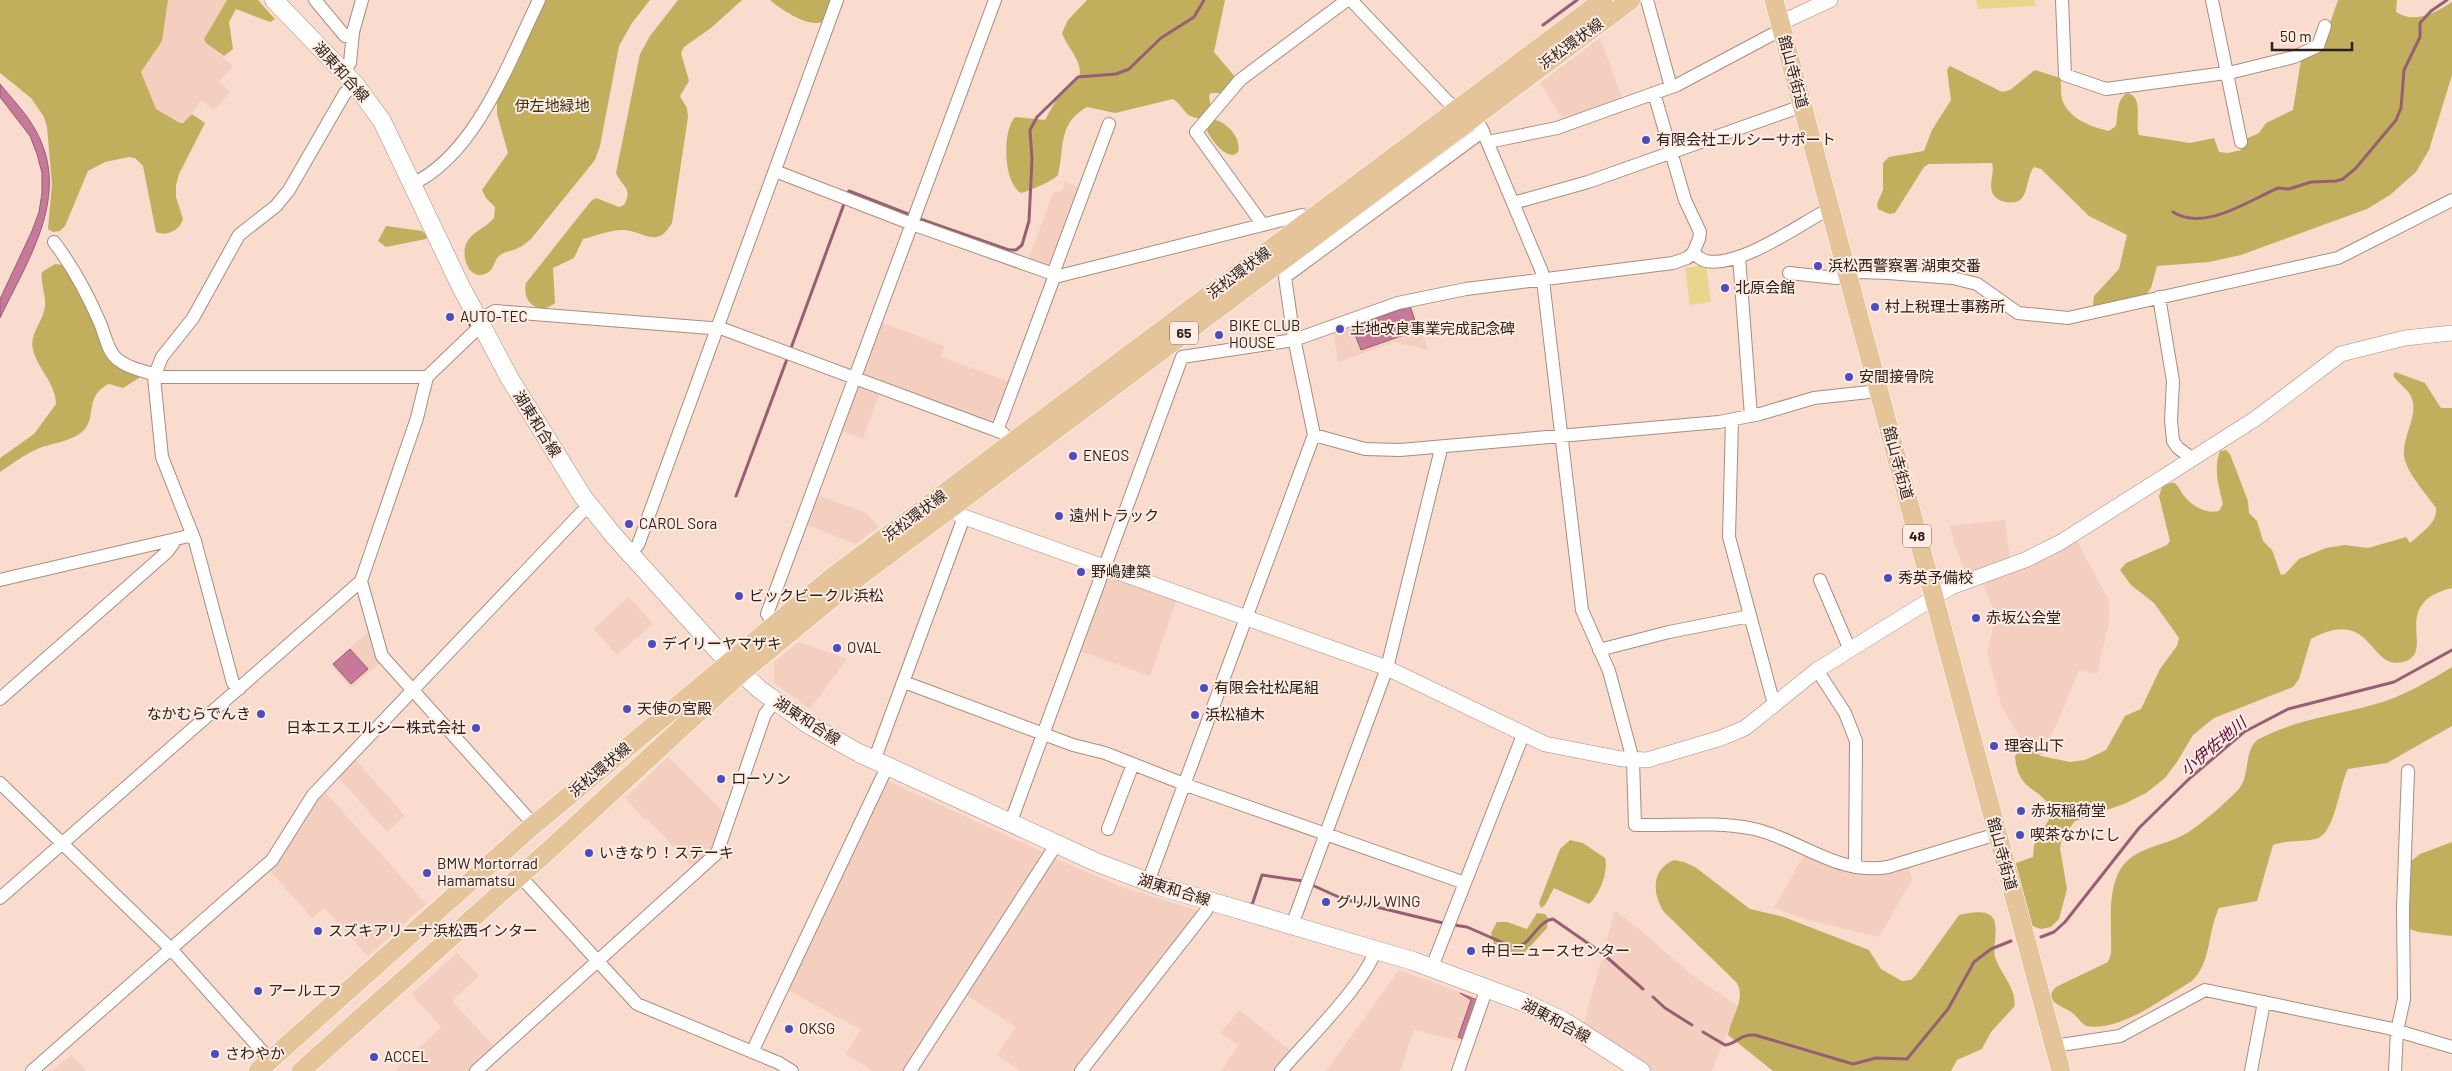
<svg xmlns="http://www.w3.org/2000/svg" width="2452" height="1071" font-family="Barlow,'Noto Sans JP',sans-serif">
<style>
.built{fill:#f4cebe}
.green{fill:#e7d68c}
.forest{fill:#c1af5e}
.water{fill:#c77999;stroke:#985e73}
.lines{fill:none;stroke-linecap:round;stroke-linejoin:round}
.stream{stroke:#985e73;stroke-width:3}
.minor-casing{stroke:#a88d80;stroke-width:14}
.tertiary-casing{stroke:#a88d80;stroke-width:16}
.secondary-casing{stroke:#a88d80;stroke-width:19}
.primary-casing{stroke:#fff;stroke-width:20}
.minor{stroke:#fff;stroke-width:12}
.tertiary{stroke:#fff;stroke-width:15}
.secondary{stroke:#fff;stroke-width:18}
.primary{stroke:#e6c499;stroke-width:19}
.poi-dot{fill:#4b4cc2;stroke:#feece3;stroke-width:2}
.labels{text-anchor:middle;stroke-width:4;stroke-linejoin:round;paint-order:stroke}
.shield{fill:#feece3;stroke:#6a5d57;stroke-width:1}
.shield-label{font-size:14px;font-weight:bold;fill:#2b201b}
.street-label{font-size:15px;fill:#2b201b;stroke:#feece3}
.park-label{font-size:15px;fill:#3b330f;stroke:#feece3}
.poi-label{font-size:15px;fill:#2b201b;stroke:#feece3;text-anchor:start}
.water-label{font-size:16px;font-style:italic;fill:#600036;stroke:#feece3}
</style>
<rect width="100%" height="100%" fill="#fadcce"/>
<path class="built" d="M 168,0 L 227,0 L 205,37 L 206,43 L 233,66 L 219,81 L 230,92 L 213,111 L 201,100 L 186,121 L 180,123 L 156,109 L 141,72 L 162,41 Z
M 1600,38 L 1623,100 L 1564,121 L 1540,83 Z
M 1065,182 L 1082,189 L 1052,270 L 1028,261 L 1053,192 L 1062,191 Z
M 1411,303 L 1428,350 L 1394,342 L 1338,362 L 1333,329 Z
M 880,322 L 944,346 L 941,357 L 1011,382 L 997,418 L 987,423 L 862,376 Z
M 856,385 L 880,391 L 863,439 L 839,430 Z
M 820,496 L 867,513 L 878,527 L 856,544 L 804,524 L 814,499 Z
M 2005,520 L 2010,559 L 1966,575 L 1954,543 L 1950,526 Z
M 2076,539 L 2109,601 L 2109,622 L 2097,674 L 2079,670 L 2057,724 L 2041,756 L 2026,747 L 2002,708 L 1987,652 L 1996,616 L 1982,582 Z
M 1109,575 L 1177,599 L 1150,676 L 1079,651 L 1106,576 Z
M 629,597 L 653,624 L 617,655 L 593,629 Z
M 371,629 L 382,661 L 351,688 L 331,665 Z
M 799,642 L 847,659 L 810,709 L 774,683 L 774,662 Z
M 668,757 L 725,814 L 713,850 L 693,868 L 648,819 L 646,821 L 625,798 Z
M 354,758 L 405,816 L 387,832 L 337,776 Z
M 886,780 L 1047,854 L 905,1071 L 873,1071 L 845,1054 L 861,1030 L 786,989 Z
M 323,790 L 426,904 L 368,956 L 324,908 L 312,918 L 268,869 Z
M 1804,855 L 1846,868 L 1908,865 L 1912,880 L 1879,937 L 1808,920 L 1774,908 Z
M 1054,858 L 1125,888 L 1200,911 L 1075,1071 L 1021,1071 L 997,1055 L 1016,1027 L 965,994 Z
M 1615,911 L 1637,927 L 1693,976 L 1738,1006 L 1712,1071 L 1653,1071 L 1583,1026 Z
M 457,953 L 479,976 L 452,1001 L 495,1047 L 469,1071 L 398,1071 L 396,1069 L 441,1027 L 411,994 Z
M 1399,970 L 1478,999 L 1463,1042 L 1414,1030 L 1400,1071 L 1326,1071 Z
M 1239,1010 L 1291,1051 L 1275,1071 L 1221,1071 L 1238,1046 L 1221,1033 Z
M 72,1055 L 86,1071 L 52,1071 Z"/>
<path class="green" d="M 1976,0 L 2035,0 L 2035,6 L 1978,9 Z
M 1706,265 L 1711,302 L 1690,305 L 1685,268 Z"/>
<path class="forest" d="M 0,0 L 168,0 L 162,41 L 141,72 L 156,109 L 180,123 L 183,123 L 192,114 L 205,123 L 179,174 L 176,185 L 176,197 L 183,219 C 180,230 167,237 156,232 L 143,166 L 135,158 L 129,157 L 105,162 L 88,171 L 65,226 L 60,231 L 53,232 L 48,229 L 52,184 L 47,127 L 44,117 L 31,98 L 0,73 Z
M 227,0 L 258,0 L 275,19 L 270,22 L 236,9 L 229,22 L 233,49 L 224,56 L 206,43 L 204,39 Z
M 544,0 L 650,0 L 632,23 L 619,46 L 600,146 L 595,160 L 531,239 C 527,242 523,246 518,248 C 513,251 506,251 500,255 C 494,260 494,270 487,273 C 469,282 461,257 466,244 C 472,231 486,228 494,218 L 495,207 L 486,198 L 482,190 L 508,153 L 497,114 L 497,98 Z
M 678,0 L 742,0 L 711,28 L 684,47 L 681,53 L 689,81 L 680,96 L 687,108 L 688,117 L 672,223 C 657,249 645,232 625,230 C 612,229 595,236 583,239 L 574,258 L 553,268 L 555,303 C 540,316 521,303 526,283 L 591,201 L 596,198 L 619,207 L 624,205 C 633,188 623,188 616,173 L 640,54 L 650,36 Z
M 770,0 L 830,0 L 831,1 C 830,5 829,13 827,17 C 817,35 779,8 770,0 Z
M 1087,0 L 1225,0 L 1214,52 L 1236,78 L 1223,93 L 1211,93 L 1209,96 L 1211,107 L 1201,118 C 1185,119 1184,106 1173,99 L 1115,113 L 1087,107 C 1057,124 1065,147 1058,175 C 1053,181 1029,191 1021,193 C 1003,183 1002,131 1015,117 L 1045,120 L 1056,100 L 1078,78 C 1086,65 1066,46 1062,33 L 1068,20 Z
M 2338,0 L 2397,0 L 2396,12 C 2415,24 2435,13 2452,2 L 2452,75 L 2429,150 L 2416,172 L 2390,195 L 2367,209 L 2241,255 L 2209,262 L 2157,266 L 2151,288 L 2145,296 L 2096,306 L 2093,305 L 2094,296 L 2119,269 L 2127,235 L 2089,216 L 2041,169 L 2034,167 C 2024,179 2031,207 2006,202 C 2000,201 1996,199 1993,194 C 1988,184 1995,173 1992,163 L 1929,164 L 1924,167 L 1895,213 L 1889,214 L 1878,209 L 1877,204 L 1883,190 L 1883,163 L 1889,157 L 1924,151 L 1932,130 L 1951,100 L 1947,70 L 1950,66 L 2002,92 L 2010,90 L 2035,70 L 2060,78 C 2062,86 2060,95 2063,102 C 2071,120 2092,127 2109,131 L 2116,126 C 2118,115 2116,100 2127,93 C 2145,97 2134,122 2139,135 L 2190,143 L 2214,138 L 2219,152 L 2228,153 L 2241,150 L 2246,139 L 2259,133 L 2266,123 L 2293,110 L 2301,60 L 2323,44 Z
M 1215,120 C 1227,122 1242,139 1238,152 L 1234,155 C 1222,155 1213,141 1207,131 L 1209,124 Z
M 386,226 L 422,231 L 427,236 L 426,239 L 386,247 L 378,241 Z
M 55,264 L 64,265 L 69,270 L 106,349 L 139,375 L 139,378 L 123,388 L 109,384 C 84,396 97,416 84,430 C 72,442 51,443 37,449 C 24,455 12,464 0,472 L 0,458 L 34,434 L 56,404 C 56,384 38,369 33,350 C 29,333 43,323 45,306 C 46,294 40,283 42,272 Z
M 2395,372 L 2425,383 L 2441,408 L 2452,408 L 2452,588 C 2389,603 2435,650 2406,661 C 2368,675 2375,604 2311,639 L 2299,679 L 2293,687 L 2214,718 L 2193,735 L 2177,762 L 2165,778 L 2146,793 L 2124,804 L 2075,821 L 2062,838 L 2060,848 L 2067,889 L 2059,919 L 2051,927 L 2041,929 L 2032,926 L 2027,920 L 2013,864 L 2033,857 L 2034,845 L 2052,814 C 2045,785 2018,796 2015,756 L 2021,748 L 2026,747 L 2041,756 L 2070,762 L 2085,760 L 2106,750 L 2125,716 L 2141,709 L 2160,669 L 2177,646 L 2179,638 L 2154,603 L 2131,585 L 2120,570 L 2126,563 L 2167,545 L 2170,541 L 2159,496 L 2162,487 C 2178,477 2176,486 2185,497 C 2193,507 2207,514 2219,511 L 2223,504 C 2219,487 2213,469 2220,451 L 2226,450 L 2230,454 L 2248,501 L 2249,513 L 2257,521 L 2263,541 L 2272,550 L 2281,575 L 2285,574 L 2299,559 L 2326,548 L 2345,545 L 2368,548 L 2406,537 L 2410,543 C 2420,534 2438,523 2436,508 C 2426,493 2407,474 2404,456 C 2402,437 2418,417 2412,399 C 2409,389 2398,384 2393,375 Z
M 2452,667 L 2452,726 L 2387,763 L 2348,769 C 2339,786 2335,834 2316,839 C 2301,842 2286,840 2273,845 L 2257,901 L 2219,908 C 2207,933 2212,961 2192,981 C 2163,998 2121,1032 2086,1026 C 2080,1022 2077,1016 2071,1012 C 2060,1005 2042,1001 2056,987 L 2108,962 L 2111,954 C 2112,931 2108,903 2115,882 C 2125,846 2160,849 2187,833 C 2204,822 2222,806 2237,791 C 2251,777 2243,753 2257,740 C 2294,720 2333,716 2372,705 C 2401,698 2427,682 2452,667 Z
M 1570,840 L 1583,843 L 1605,858 C 1609,871 1599,896 1589,904 L 1554,888 L 1545,905 L 1541,908 L 1539,903 L 1560,849 Z
M 2452,842 L 2452,936 L 2418,932 L 2410,929 L 2407,921 L 2410,862 L 2420,854 Z
M 1674,860 L 1684,862 L 1695,867 L 1750,909 L 1784,917 L 1869,950 L 1881,969 L 1902,981 L 1911,980 L 1916,975 L 1959,915 C 1968,913 1983,910 1990,915 C 2001,922 1992,946 1995,957 C 2000,973 2018,990 2014,1007 L 1991,1032 L 1982,1049 L 1957,1060 L 1951,1071 L 1773,1071 L 1728,1035 C 1731,1017 1746,1000 1737,983 L 1664,912 C 1652,894 1651,869 1674,860 Z
M 1537,913 L 1545,914 L 1548,918 L 1547,928 L 1525,952 L 1515,955 L 1494,944 L 1491,933 L 1497,922 L 1507,922 L 1527,929 Z"/>
<path class="water" d="M 0,84 C 13,100 28,115 37,133 C 71,197 27,261 0,318 L 0,299 L 32,231 L 39,212 L 42,193 L 42,173 L 37,154 L 30,136 L 0,97 Z
M 1410,306 L 1418,330 L 1361,350 L 1352,327 Z
M 350,649 L 368,669 L 351,684 L 333,664 Z
M 1460,993 L 1477,1000 L 1463,1039 L 1458,1037 L 1471,1000 Z"/>
<g class="lines">
<path class="stream" d="M 1543,25 L 1577,0
M 848,193 L 849,191 L 908,214
M 2173,212 C 2204,232 2248,201 2278,188 L 2289,189 L 2311,182 L 2336,181 L 2343,179 L 2356,168 L 2396,120 L 2401,108 L 2404,70 L 2420,37 L 2420,23 L 2431,11 L 2447,0
M 920,219 L 1009,250 L 1016,250 L 1022,245 L 1029,221 L 1032,159 L 1030,130 L 1037,117 L 1078,77 L 1116,74 L 1129,69 L 1161,38 L 1194,17 L 1204,0
M 464,311 L 471,327
M 791,348 L 844,204
M 736,496 L 787,359
M 1312,885 L 1343,899 L 1443,923
M 1250,904 L 1252,905 L 1262,875 L 1303,881
M 1454,925 L 1467,927 L 1515,948 C 1531,945 1537,921 1553,919 L 1602,953 L 1643,989
M 2041,937 L 2054,932 L 2065,922 L 2139,828 L 2190,778 L 2244,732 L 2288,709 L 2394,682 L 2452,650
M 1653,997 L 1665,1008 L 1692,1025
M 1703,1032 L 1725,1045 C 1737,1044 1739,1034 1755,1035 L 1853,1064 L 1876,1058 L 1907,1059 L 1948,1009 L 1974,962 L 1991,949 L 2011,941"/>
<g class="minor-casing">
<path id="minor" d="M 315,0 L 345,36 L 352,37
M 1351,0 L 1447,101 L 1481,127 L 1542,272 L 1582,610 L 1609,671 L 1633,760 L 1635,825 C 1673,826 1716,821 1754,829 C 1799,839 1838,876 1888,867 L 1997,834
M 1647,0 L 1671,87
M 2062,0 L 2065,75 L 2106,89 L 2233,72 L 2294,57 L 2318,46 L 2325,26
M 2212,0 L 2241,142
M 343,70 L 350,63 L 353,32 L 362,0
M 1488,142 L 1557,128 L 1677,85 L 1773,34 L 1783,32
M 775,171 L 912,224 L 1059,276 L 1302,215 L 1311,227
M 412,184 C 476,155 510,59 539,0
M 1513,203 L 1588,182 L 1802,106
M 1263,225 L 1196,132 L 1240,80 L 1347,0
M 54,242 C 73,267 88,295 100,323 C 105,334 107,350 116,358 C 128,369 148,372 163,377 L 427,377
M 1693,253 C 1697,256 1701,260 1706,261 C 1737,268 1793,229 1820,214 L 1830,211
M 1739,257 L 1751,416
M 1789,273 L 1837,278 L 1860,272 L 1888,273 L 1953,278 L 1977,284 L 2018,313 L 2068,318 L 2338,258 L 2452,200
M 1053,274 L 1109,124
M 2159,297 L 2173,381 L 2171,420 L 2173,441 L 2178,448 L 2193,459
M 479,320 L 495,311 L 723,329 L 1003,433 L 1011,443
M 483,327 L 475,331 L 427,377 L 417,418 L 361,581 L 382,656 L 534,825
M 1732,420 L 1729,537 L 1772,697 L 1777,702
M 997,431 L 1055,275
M 1314,435 L 1365,449 L 1400,450 L 1719,422 L 1760,414 L 1814,398 L 1878,391
M 629,553 L 638,545 L 837,0
M 0,580 L 193,535
M 1820,580 L 1850,650
M 775,624 L 767,614 L 995,0
M 1599,650 L 1669,632 L 1750,616
M 1817,670 L 1845,713 L 1856,741 L 1855,867
M 904,682 L 1073,745 L 1105,753 L 1189,786 L 1465,883
M 239,689 L 233,683 L 195,541 L 162,457 L 154,377 L 162,357 L 193,318 L 239,235 L 276,206 L 289,190 L 345,93 L 355,84
M 0,699 L 167,552 L 173,544 L 172,540
M 874,761 L 964,517
M 0,783 L 171,949 L 270,1060
M 1010,824 L 1182,357 L 1294,340 L 1398,303 L 1466,289 L 1673,263 L 1687,258 L 1693,253 L 1699,239 L 1700,232 L 1685,200 L 1654,93
M 1108,829 L 1133,764
M 520,876 L 637,1004 L 779,1063 L 792,1071
M 1148,882 L 1314,435 L 1293,333 L 1285,277 L 1483,131
M 0,898 L 361,581
M 1292,925 L 1387,668 L 1440,453 L 1439,447
M 1432,967 L 1523,735
M 2054,1046 L 2120,1036 L 2205,990 L 2388,1028 L 2452,1047
M 752,1052 L 887,767
M 32,1071 L 272,860 L 313,795 L 581,513 L 590,507
M 476,1071 L 717,853 L 765,714 L 775,701
M 910,1071 L 1056,845
M 1081,1071 L 1206,911 L 1209,901
M 1281,1071 C 1306,1041 1365,984 1376,949
M 1458,1071 L 1487,988
M 2251,1071 L 2264,1002
M 2395,1071 L 2397,1031 L 2404,999 L 2403,909 L 2408,771"/>
</g>
<g class="tertiary-casing">
<path id="tertiary" d="M 1780,23 L 1830,0
M 952,507 L 958,514 L 964,517 L 1387,668 L 1545,744 L 1622,759 L 1647,760 L 1721,738 L 1745,728 L 1817,670 L 1951,587 L 2025,560 L 2061,542 L 2255,419 L 2341,354 L 2405,338 L 2452,333"/>
</g>
<g class="secondary-casing">
<path id="secondary" d="M 274,0 L 355,84 L 382,121 L 460,285 L 510,379 L 583,497 L 614,536 L 719,652 L 759,689 L 809,725 L 859,753 L 1098,863 L 1162,887 L 1413,961 L 1523,1002 L 1565,1022 L 1641,1071"/>
</g>
<g class="primary-casing">
<path id="primary" d="M 1774,0 L 2061,1071
M 258,1071 L 529,829 L 831,578 L 1603,0
M 301,1071 L 549,850 L 741,673 L 848,585 L 1631,0"/>
</g>
<use href="#minor" class="minor"/>
<use href="#tertiary" class="tertiary"/>
<use href="#secondary" class="secondary"/>
<use href="#primary" class="primary"/>
</g>
<g class="poi-dot">
<circle cx="1646" cy="140" r="5"/>
<circle cx="1818" cy="266" r="5"/>
<circle cx="1725" cy="288" r="5"/>
<circle cx="1875" cy="307" r="5"/>
<circle cx="450" cy="317" r="5"/>
<circle cx="1340" cy="329" r="5"/>
<circle cx="1219" cy="335" r="5"/>
<circle cx="1849" cy="377" r="5"/>
<circle cx="1073" cy="456" r="5"/>
<circle cx="1059" cy="516" r="5"/>
<circle cx="629" cy="524" r="5"/>
<circle cx="1081" cy="572" r="5"/>
<circle cx="1888" cy="578" r="5"/>
<circle cx="739" cy="596" r="5"/>
<circle cx="1976" cy="618" r="5"/>
<circle cx="652" cy="644" r="5"/>
<circle cx="837" cy="648" r="5"/>
<circle cx="1204" cy="688" r="5"/>
<circle cx="627" cy="709" r="5"/>
<circle cx="261" cy="714" r="5"/>
<circle cx="1195" cy="715" r="5"/>
<circle cx="476" cy="728" r="5"/>
<circle cx="1994" cy="746" r="5"/>
<circle cx="721" cy="779" r="5"/>
<circle cx="2021" cy="811" r="5"/>
<circle cx="2020" cy="835" r="5"/>
<circle cx="589" cy="853" r="5"/>
<circle cx="427" cy="873" r="5"/>
<circle cx="1326" cy="902" r="5"/>
<circle cx="318" cy="931" r="5"/>
<circle cx="1471" cy="951" r="5"/>
<circle cx="258" cy="991" r="5"/>
<circle cx="789" cy="1029" r="5"/>
<circle cx="215" cy="1054" r="5"/>
<circle cx="374" cy="1057" r="5"/>
</g>
<g class="labels">
<g class="shield">
<rect x="1170" y="321.5" width="28" height="23" rx="4"/>
<rect x="1903" y="524.5" width="28" height="23" rx="4"/>
</g>
<g class="shield-label">
<text x="1184" y="338">65</text>
<text x="1917" y="541">48</text>
</g>
<g class="street-label">
<text transform="translate(1571 44) rotate(-36)" y="5">浜松環状線</text>
<text transform="translate(341 72) rotate(48)" y="5">湖東和合線</text>
<text transform="translate(1793 72) rotate(75)" y="5">舘山寺街道</text>
<text transform="translate(1239 273) rotate(-37)" y="5">浜松環状線</text>
<text transform="translate(537 424) rotate(58)" y="5">湖東和合線</text>
<text transform="translate(1898 463) rotate(75)" y="5">舘山寺街道</text>
<text transform="translate(915 516) rotate(-37)" y="5">浜松環状線</text>
<text transform="translate(807 721) rotate(33)" y="5">湖東和合線</text>
<text transform="translate(600 770) rotate(-40)" y="5">浜松環状線</text>
<text transform="translate(2002 854) rotate(75)" y="5">舘山寺街道</text>
<text transform="translate(1174 890) rotate(17)" y="5">湖東和合線</text>
<text transform="translate(1556 1021) rotate(28)" y="5">湖東和合線</text>
</g>
<g class="park-label">
<text x="552" y="111">伊左地緑地</text>
</g>
<g class="poi-label">
<text x="1656" y="145">有限会社エルシーサポート</text>
<text x="1828" y="271">浜松西警察署 湖東交番</text>
<text x="1735" y="293">北原会館</text>
<text x="1885" y="312">村上税理士事務所</text>
<text x="460" y="322">AUTO-TEC</text>
<text x="1229" y="331">BIKE CLUB<tspan x="1229" dy="17">HOUSE</tspan></text>
<text x="1350" y="334">土地改良事業完成記念碑</text>
<text x="1859" y="382">安間接骨院</text>
<text x="1083" y="461">ENEOS</text>
<text x="1069" y="521">遠州トラック</text>
<text x="639" y="529">CAROL Sora</text>
<text x="1091" y="577">野嶋建築</text>
<text x="1898" y="583">秀英予備校</text>
<text x="749" y="601">ビックビークル浜松</text>
<text x="1986" y="623">赤坂公会堂</text>
<text x="662" y="649">デイリーヤマザキ</text>
<text x="847" y="653">OVAL</text>
<text x="1214" y="693">有限会社松尾組</text>
<text x="637" y="714">天使の宮殿</text>
<text x="251" y="719" text-anchor="end">なかむらでんき</text>
<text x="1205" y="720">浜松植木</text>
<text x="466" y="733" text-anchor="end">日本エスエルシー株式会社</text>
<text x="2004" y="751">理容山下</text>
<text x="731" y="784">ローソン</text>
<text x="2031" y="816">赤坂稲荷堂</text>
<text x="2030" y="840">喫茶なかにし</text>
<text x="599" y="858">いきなり！ステーキ</text>
<text x="437" y="869">BMW Mortorrad<tspan x="437" dy="17">Hamamatsu</tspan></text>
<text x="1336" y="907">グリル WING</text>
<text x="328" y="936">スズキアリーナ浜松西インター</text>
<text x="1481" y="956">中日ニュースセンター</text>
<text x="268" y="996">アールエフ</text>
<text x="799" y="1034">OKSG</text>
<text x="225" y="1059">さわやか</text>
<text x="384" y="1062">ACCEL</text>
</g>
<g class="water-label">
<text transform="translate(2213 746) rotate(-40)" y="6">小伊佐地川</text>
</g>
</g>
<path d="M2272 42v8h80v-8" fill="none" stroke="#2b201b" stroke-width="2.5"/>
<text x="2280" y="42" font-size="15" fill="#2b201b" stroke="#feece3" stroke-width="4" paint-order="stroke">50 m</text>
</svg>
